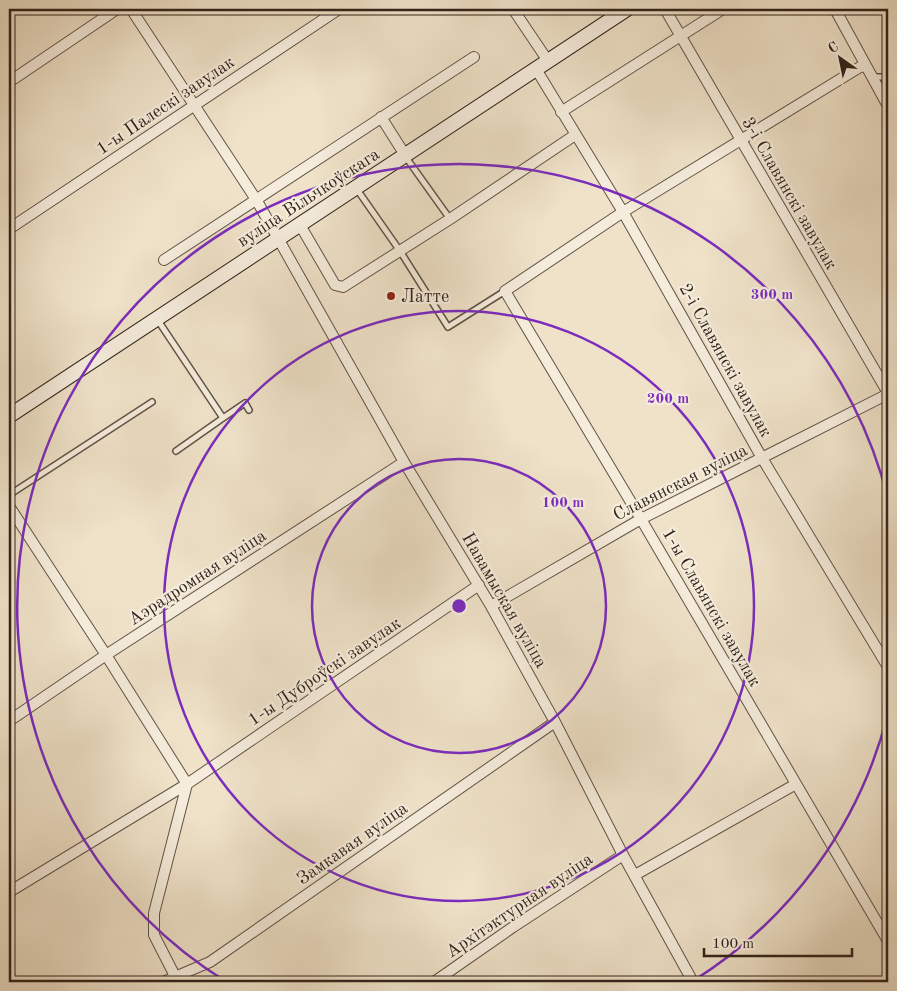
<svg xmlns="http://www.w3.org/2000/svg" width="897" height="991" font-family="'Old Standard TT',serif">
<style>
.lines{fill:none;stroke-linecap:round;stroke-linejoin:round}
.lane-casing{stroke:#615346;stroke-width:8}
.street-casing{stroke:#615346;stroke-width:12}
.secondary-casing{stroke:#32231b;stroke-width:16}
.lane{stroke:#f5ecdc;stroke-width:5}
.street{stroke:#f5ecdc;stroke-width:10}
.secondary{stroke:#f5ecdc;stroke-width:14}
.ring{fill:none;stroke:#7b2cbf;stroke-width:2.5}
.poi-dot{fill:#8f2418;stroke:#f5ecdc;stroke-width:2}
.labels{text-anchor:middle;stroke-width:4.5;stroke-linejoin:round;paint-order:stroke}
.street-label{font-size:18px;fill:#32231b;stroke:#f5ecdc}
.poi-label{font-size:18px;fill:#32231b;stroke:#f5ecdc;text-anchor:start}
.centre{fill:#7b2cbf;stroke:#f5ecdc;stroke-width:2.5}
.ring-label{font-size:15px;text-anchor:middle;font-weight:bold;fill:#7b2cbf;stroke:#f5ecdc;stroke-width:4.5;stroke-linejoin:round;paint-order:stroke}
</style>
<rect width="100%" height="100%" fill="#efe2c9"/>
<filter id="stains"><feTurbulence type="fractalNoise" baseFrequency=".004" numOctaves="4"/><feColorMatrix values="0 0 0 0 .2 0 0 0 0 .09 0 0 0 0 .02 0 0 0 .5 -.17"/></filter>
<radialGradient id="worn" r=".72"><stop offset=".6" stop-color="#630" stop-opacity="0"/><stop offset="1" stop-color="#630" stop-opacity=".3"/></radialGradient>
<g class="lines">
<g class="lane-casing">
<path id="lane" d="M 872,77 L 888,77
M 405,156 L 450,219
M 356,188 L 400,251 L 448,327 L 505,291
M 157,319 L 223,418 L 176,451
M 223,418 L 245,403 L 249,410
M 9,495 L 152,402"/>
</g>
<g class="street-casing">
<path id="street" d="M 131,9 L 257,201 L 404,462 L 491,606 L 555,722 L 623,855 L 693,982
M 513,9 L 548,61
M 665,9 L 888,393
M 835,9 L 888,106
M 865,64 L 623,212 L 505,291 L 641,519 L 888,941
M 536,69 L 623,212 L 762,458 L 888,667
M 9,82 L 117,9
M 561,112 L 723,9
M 381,117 L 405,155
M 300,225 L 335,285 L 343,287 L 450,219 L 575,135
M 9,229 L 339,9
M 164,260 L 474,57
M 9,506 L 106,655 L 187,784 L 154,913 L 154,935 L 178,982
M 491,606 L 641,519 L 888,394
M 9,721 L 106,655 L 404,462
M 635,875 L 796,784
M 9,892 L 187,784 L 479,585
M 163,982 L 210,962 L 555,722
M 434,982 L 513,927 L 623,855"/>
</g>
<g class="secondary-casing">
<path id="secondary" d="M 9,416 L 627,9"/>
</g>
<use href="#lane" class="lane"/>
<use href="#street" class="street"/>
<use href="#secondary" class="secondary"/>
</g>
<g class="ring">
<circle cx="459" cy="606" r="147"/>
<circle cx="459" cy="606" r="295"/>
<path d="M888 713A442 442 0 0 1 693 981M225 981A442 442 0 1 1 888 499"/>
</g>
<circle class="poi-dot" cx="391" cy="296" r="5"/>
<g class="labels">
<g class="street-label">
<text transform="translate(165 105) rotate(-34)" y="6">1-ы Палескі завулак</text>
<text transform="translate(790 193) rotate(60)" y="6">3-і Славянскі завулак</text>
<text transform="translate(308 197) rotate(-33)" y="6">вуліца Вільчкоўскага</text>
<text transform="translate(726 360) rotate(61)" y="6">2-і Славянскі завулак</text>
<text transform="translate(680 482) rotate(-27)" y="6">Славянская вуліца</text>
<text transform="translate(197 577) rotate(-33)" y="6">Аэрадромная вуліца</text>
<text transform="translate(505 600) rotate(60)" y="6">Навамыская вуліца</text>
<text transform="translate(712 607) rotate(60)" y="6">1-ы Славянскі завулак</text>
<text transform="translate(324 671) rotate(-34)" y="6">1-ы Дуброўскі завулак</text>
<text transform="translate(352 843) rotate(-35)" y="6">Замкавая вуліца</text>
<text transform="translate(519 905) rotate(-34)" y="6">Архітэктурная вуліца</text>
</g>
<g class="poi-label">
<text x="401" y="302">Латте</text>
</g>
</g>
<circle cx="459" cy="606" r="8" class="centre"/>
<g class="ring-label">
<text x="772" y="299">300 m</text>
<text x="668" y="403">200 m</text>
<text x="563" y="507">100 m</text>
</g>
<rect width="897" height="991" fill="none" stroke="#efe2c9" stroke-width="30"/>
<rect x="10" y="10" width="877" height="971" fill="none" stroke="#32231b" stroke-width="2.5"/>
<rect x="15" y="15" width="867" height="961" fill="none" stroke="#32231b"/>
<g transform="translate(840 58) rotate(327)" stroke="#f5ecdc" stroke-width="4" paint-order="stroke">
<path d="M0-4L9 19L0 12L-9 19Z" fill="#32231b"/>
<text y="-8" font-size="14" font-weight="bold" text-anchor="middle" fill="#32231b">С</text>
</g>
<path d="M704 948v8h148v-8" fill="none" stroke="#32231b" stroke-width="2.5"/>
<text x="712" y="948" font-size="15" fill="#32231b" stroke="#f5ecdc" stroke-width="4" paint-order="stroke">100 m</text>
<rect width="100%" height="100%" filter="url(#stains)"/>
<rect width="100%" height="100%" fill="url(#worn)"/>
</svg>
